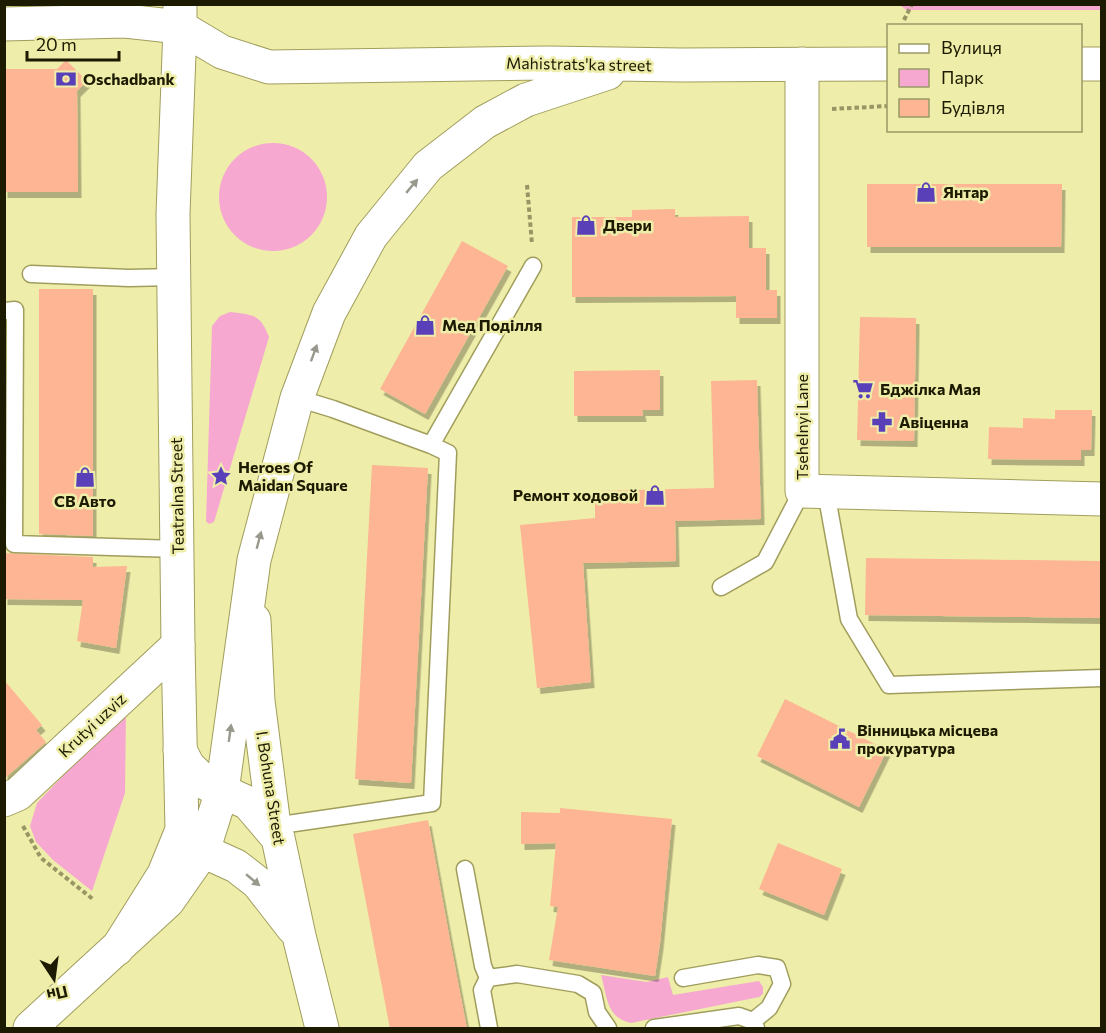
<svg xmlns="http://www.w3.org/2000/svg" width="1106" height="1033" font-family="Commissioner,sans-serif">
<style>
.green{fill:#f6a8d1}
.building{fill:#fdb593;filter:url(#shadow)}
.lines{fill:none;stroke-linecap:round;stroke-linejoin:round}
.lane-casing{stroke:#a19e5d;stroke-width:19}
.street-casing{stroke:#a19e5d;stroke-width:35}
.secondary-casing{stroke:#a19e5d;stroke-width:35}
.primary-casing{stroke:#a19e5d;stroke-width:35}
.path{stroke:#979664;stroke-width:4;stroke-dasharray:4.5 3;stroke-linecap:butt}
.lane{stroke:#fff;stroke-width:16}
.street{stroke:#fff;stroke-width:33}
.secondary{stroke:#fff;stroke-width:33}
.primary{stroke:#fff;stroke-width:33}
.oneway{fill:#99988d}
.labels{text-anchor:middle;stroke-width:5;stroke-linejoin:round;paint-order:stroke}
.street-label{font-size:16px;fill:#1c1a01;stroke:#eeeda9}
.poi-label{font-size:16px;font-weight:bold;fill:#1c1a01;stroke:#eeeda9;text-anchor:start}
</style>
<defs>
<filter id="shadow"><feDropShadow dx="3.5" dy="6" stdDeviation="0" flood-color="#0004"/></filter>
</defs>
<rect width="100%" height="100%" fill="#eeeda9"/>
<path class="green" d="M 1101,4 L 1101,10 L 906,10 L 900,5 Z
M219 197a54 54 0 1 1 108 0a54 54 0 1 1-108 0Z
M 230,312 C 254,315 260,314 269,337 L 214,522 L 209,524 L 206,521 L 212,326 L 220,316 Z
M 126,710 L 125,793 L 92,891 L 53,860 L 36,842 L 30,826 L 37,803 Z
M 601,975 L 647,982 L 668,977 L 673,995 L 759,981 L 763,987 L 763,994 L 759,997 L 631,1023 C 606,1018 607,995 601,975 Z"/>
<path class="building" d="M 66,60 L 87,81 L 77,91 L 78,192 L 4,192 L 4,69 L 57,69 Z
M 867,184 L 1062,184 L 1061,247 L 867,247 Z
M 675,209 L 675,217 L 749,216 L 749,248 L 766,248 L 766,290 L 777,290 L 777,318 L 736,318 L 736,296 L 572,297 L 572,217 L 632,217 L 632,210 Z
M 462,241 L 508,266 L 425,414 L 380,389 Z
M 39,289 L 93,289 L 93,536 L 39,534 Z
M 860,317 L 916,318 L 914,441 L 857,440 Z
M 660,370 L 660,410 L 642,410 L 643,416 L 574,416 L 574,371 Z
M 757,380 L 761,519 L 675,521 L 676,561 L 583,563 L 591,682 L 537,688 L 520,525 L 595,518 L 595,491 L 714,488 L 711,381 Z
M 1055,410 L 1092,410 L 1091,450 L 1081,450 L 1081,460 L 988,459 L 989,427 L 1023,428 L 1023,418 L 1055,419 Z
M 372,465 L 428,468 L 411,783 L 355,779 Z
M 4,553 L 93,557 L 93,567 L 127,566 L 116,648 L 77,641 L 83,600 L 4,599 Z
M 866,558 L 1101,561 L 1101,618 L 865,615 Z
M 4,680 L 42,725 L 36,730 L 46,742 L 4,779 Z
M 785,699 L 887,750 L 859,807 L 757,756 Z
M 560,808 L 672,819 L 660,943 L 655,976 L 549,960 L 558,907 L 550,906 L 556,843 L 521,844 L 521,812 L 560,813 Z
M 428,820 L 449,935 L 467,1029 L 390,1029 L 353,834 Z
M 778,843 L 842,869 L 824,915 L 759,889 Z"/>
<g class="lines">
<g class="lane-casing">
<path id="lane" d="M 31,274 L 129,278 L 174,277
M 4,311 L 15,310 L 14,544 L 177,549
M 297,398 L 333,409 L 431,445 L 533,266
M 826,492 L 849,619 L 889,685 L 1102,678
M 721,587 L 765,562 L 802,491
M 274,826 L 432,803 L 448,453 L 431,445
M 465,869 L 483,966 L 488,978
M 683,978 L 758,965 L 777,968 L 782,984 L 769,1008 L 753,1021
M 489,1028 L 482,990 L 488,978 L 517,974 L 578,984 L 593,993 L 597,1012 L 608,1028
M 654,1028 L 739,1016 L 753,1021 L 756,1028"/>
</g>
<g class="street-casing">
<path id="street" d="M 802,64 L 802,491 L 1102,499
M 4,800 L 18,794 L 178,645"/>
</g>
<g class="secondary-casing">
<path id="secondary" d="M 4,24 L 125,21 L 180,27 L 180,4
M 254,620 L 258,701 L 274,826 L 278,838 L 299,936 L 322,1028
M 180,750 L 188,766 L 207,784 L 248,803 L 277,837
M 183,831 L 203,851 L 236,866 L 258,883 L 293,928"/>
</g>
<g class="primary-casing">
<path id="primary" d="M 1080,64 L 1102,64
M 117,949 L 164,874 L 182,830 L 178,645 L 173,214 L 180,27 L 222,52 L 269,67 L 547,63 L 682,65 L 888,64
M 30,1028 L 168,901 L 203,851 L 222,791 L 254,560 L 297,398 L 329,313 L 371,236 L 428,166 L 485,122 L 526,100 L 608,73"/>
</g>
<path class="path" d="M 904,20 L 912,4
M 832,109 L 888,106
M 527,185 L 532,244
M 23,826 L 41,858 L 94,900"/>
<use href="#lane" class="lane"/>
<use href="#street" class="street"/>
<use href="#secondary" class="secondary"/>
<use href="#primary" class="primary"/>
</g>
<defs><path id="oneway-solid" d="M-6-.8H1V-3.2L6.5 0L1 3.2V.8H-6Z" transform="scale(1.5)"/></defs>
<g class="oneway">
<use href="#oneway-solid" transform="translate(412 186) rotate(-50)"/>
<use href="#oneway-solid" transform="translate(314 353) rotate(-70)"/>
<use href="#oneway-solid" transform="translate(259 540) rotate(-75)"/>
<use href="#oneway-solid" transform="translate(230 733) rotate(-82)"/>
<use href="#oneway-solid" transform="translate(253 880) rotate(40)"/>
</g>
<defs>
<g id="bank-bare" transform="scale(1.62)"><path d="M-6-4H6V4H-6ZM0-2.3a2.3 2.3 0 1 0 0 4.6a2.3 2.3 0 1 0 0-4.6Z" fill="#5940b8" stroke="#eeeda9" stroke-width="2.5" paint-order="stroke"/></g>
<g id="shop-bare" transform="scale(1.62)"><path d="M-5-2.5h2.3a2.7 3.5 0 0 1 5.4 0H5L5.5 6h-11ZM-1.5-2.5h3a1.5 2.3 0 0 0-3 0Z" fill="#5940b8" stroke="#eeeda9" stroke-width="2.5" paint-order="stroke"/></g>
<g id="supermarket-bare" transform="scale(1.62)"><path d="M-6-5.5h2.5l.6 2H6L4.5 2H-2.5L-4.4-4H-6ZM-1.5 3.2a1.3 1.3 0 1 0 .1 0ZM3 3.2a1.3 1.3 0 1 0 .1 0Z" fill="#5940b8" stroke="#eeeda9" stroke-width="2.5" paint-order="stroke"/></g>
<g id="pharmacy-bare" transform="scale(1.62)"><path d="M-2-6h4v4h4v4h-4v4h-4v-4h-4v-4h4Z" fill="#5940b8" stroke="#eeeda9" stroke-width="2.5" paint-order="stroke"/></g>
<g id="sight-bare" transform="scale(1.62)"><path d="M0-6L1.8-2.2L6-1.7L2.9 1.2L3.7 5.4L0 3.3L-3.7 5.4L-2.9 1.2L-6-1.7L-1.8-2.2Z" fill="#5940b8" stroke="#eeeda9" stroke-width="2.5" paint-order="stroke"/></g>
<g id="civic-bare" transform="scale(1.62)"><path d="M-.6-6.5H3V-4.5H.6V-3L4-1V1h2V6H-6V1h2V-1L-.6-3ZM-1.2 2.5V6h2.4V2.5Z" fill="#5940b8" stroke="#eeeda9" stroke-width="2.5" paint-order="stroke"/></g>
</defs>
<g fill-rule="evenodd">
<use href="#bank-bare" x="66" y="79"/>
<use href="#shop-bare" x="926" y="192"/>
<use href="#shop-bare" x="586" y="225"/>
<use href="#shop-bare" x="425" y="325"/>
<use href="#supermarket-bare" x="863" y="389"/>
<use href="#pharmacy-bare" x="882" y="422"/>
<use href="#sight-bare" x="221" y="476"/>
<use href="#shop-bare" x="85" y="477"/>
<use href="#shop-bare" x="655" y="495"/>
<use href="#civic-bare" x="840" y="739"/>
</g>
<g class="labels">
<g class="street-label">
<text transform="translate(579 64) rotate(1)" y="6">Mahistrats'ka street</text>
<text transform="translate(802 427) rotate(-90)" y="6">Tsehelnyi Lane</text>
<text transform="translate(177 496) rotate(-91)" y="6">Teatralna Street</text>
<text transform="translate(92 725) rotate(-43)" y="6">Krutyi uzviz</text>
<text transform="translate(271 788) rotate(81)" y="6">I. Bohuna Street</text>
</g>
<g class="poi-label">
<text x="83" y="85">Oschadbank</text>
<text x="943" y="198">Янтар</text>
<text x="603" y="231">Двери</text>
<text x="442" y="331">Мед Поділля</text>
<text x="880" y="395">Бджілка Мая</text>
<text x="899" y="428">Авіценна</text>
<text x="238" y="473">Heroes Of<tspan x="238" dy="18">Maidan Square</tspan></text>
<text x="638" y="501" text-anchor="end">Ремонт ходовой</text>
<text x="85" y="507" text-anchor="middle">СВ Авто</text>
<text x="857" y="736">Вінницька місцева<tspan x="857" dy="18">прокуратура</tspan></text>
</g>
</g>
<rect width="1106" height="1033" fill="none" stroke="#1c1a01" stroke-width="12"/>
<rect x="887" y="24" width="195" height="108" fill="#eeeda9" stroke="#9a9966" stroke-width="1.5"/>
<rect x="899" y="44" width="30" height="9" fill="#ffffff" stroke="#9a9966" stroke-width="1.5"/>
<text x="941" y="54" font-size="18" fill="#1c1a01">Вулиця</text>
<rect x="899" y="69" width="30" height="18" fill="#f6a8d1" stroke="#9a9966" stroke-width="1.5"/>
<text x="941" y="84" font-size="18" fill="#1c1a01">Парк</text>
<rect x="899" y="99" width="30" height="18" fill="#fdb593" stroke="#9a9966" stroke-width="1.5"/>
<text x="941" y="114" font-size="18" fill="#1c1a01">Будівля</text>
<g transform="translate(54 979) rotate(167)" stroke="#eeeda9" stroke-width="4.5" paint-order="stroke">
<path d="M0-4.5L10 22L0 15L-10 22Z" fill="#1c1a01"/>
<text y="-9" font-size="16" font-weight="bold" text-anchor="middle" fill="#1c1a01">Пн</text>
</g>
<path d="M27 51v9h92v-9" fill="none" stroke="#1c1a01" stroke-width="3"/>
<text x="36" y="51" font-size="18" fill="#1c1a01" stroke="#eeeda9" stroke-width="4.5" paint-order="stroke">20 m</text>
</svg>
